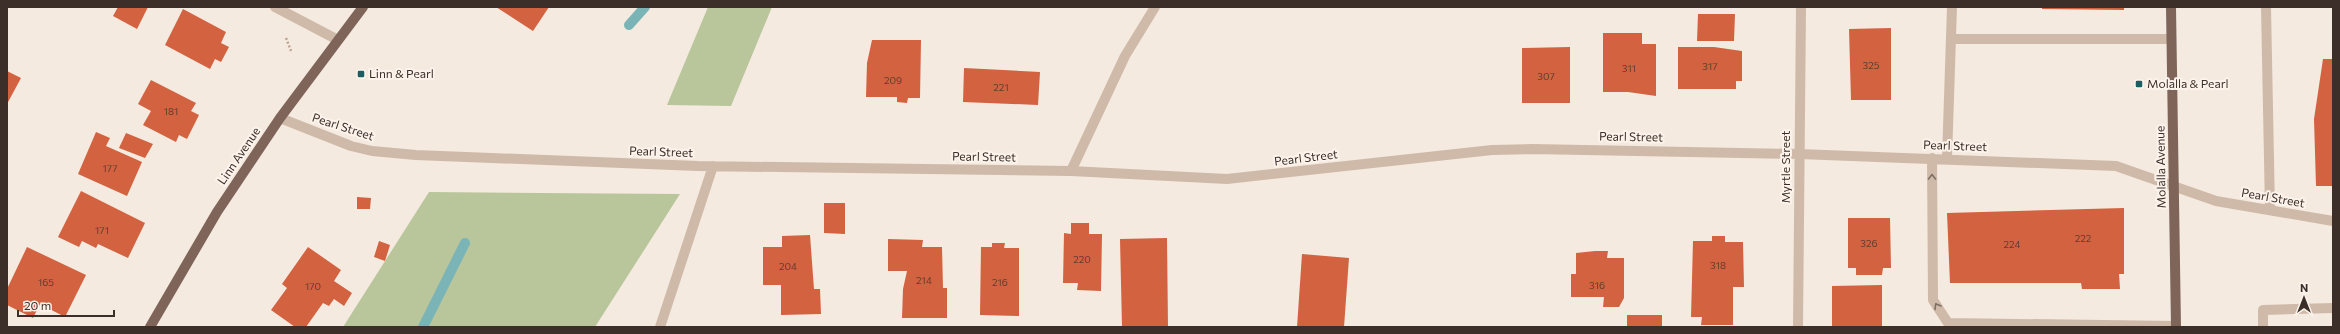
<svg xmlns="http://www.w3.org/2000/svg" width="2340" height="334" font-family="Commissioner,sans-serif">
<style>
.green{fill:#b9c69c}
.lines{fill:none;stroke-linecap:round;stroke-linejoin:round}
.stream{stroke:#7ab4b6;stroke-width:10}
.building{fill:#d26240}
.path{stroke:#bba493;stroke-width:2.5;stroke-dasharray:2 2;stroke-linecap:butt}
.minor{stroke:#cfbaa9;stroke-width:10}
.major{stroke:#7f6559;stroke-width:10}
.oneway{stroke:#7e6e63}
.poi-dot{fill:#1a5e62;stroke:#fcf4ec;stroke-width:1.5}
.labels{text-anchor:middle;stroke-width:4;stroke-linejoin:round;paint-order:stroke}
.number-label{font-size:10px;fill:#623c2f}
.poi-label{font-size:12px;fill:#3c2f29;stroke:#fcf4ec;text-anchor:start}
.street-label{font-size:12px;fill:#3c2f29;stroke:#fcf4ec}
</style>
<rect width="100%" height="100%" fill="#f5eadf"/>
<path class="green" d="M 708,7 L 772,7 L 731,106 L 667,105 Z
M 429,192 L 680,194 L 595,327 L 343,327 Z"/>
<g class="lines">
<path class="stream" d="M 629,25 L 645,7
M 423,327 L 465,243"/>
</g>
<path class="building" d="M 118,7 L 148,7 L 137,29 L 113,16 Z
M 496,7 L 549,7 L 533,31 Z
M 2042,7 L 2124,7 L 2124,10 L 2042,9 Z
M 183,9 L 226,32 L 221,43 L 229,47 L 221,62 L 215,59 L 210,69 L 165,45 Z
M 1698,14 L 1735,14 L 1734,41 L 1697,41 Z
M 1891,28 L 1891,100 L 1851,100 L 1849,29 Z
M 1603,33 L 1642,33 L 1642,44 L 1656,44 L 1656,96 L 1628,92 L 1603,92 Z
M 872,40 L 921,40 L 920,98 L 908,98 L 907,103 L 897,102 L 897,97 L 866,97 L 867,63 Z
M 1570,47 L 1570,103 L 1522,103 L 1522,48 Z
M 1678,47 L 1714,47 L 1742,51 L 1742,81 L 1736,81 L 1736,89 L 1678,89 Z
M 2323,59 L 2333,59 L 2333,186 L 2316,186 L 2314,119 Z
M 964,68 L 1040,72 L 1038,105 L 963,102 Z
M 7,71 L 21,78 L 7,104 Z
M 151,80 L 196,103 L 191,111 L 199,115 L 187,139 L 179,135 L 176,142 L 143,125 L 151,111 L 138,104 Z
M 96,132 L 110,138 L 106,146 L 142,162 L 127,196 L 78,174 Z
M 126,133 L 153,144 L 145,158 L 119,148 Z
M 81,191 L 145,223 L 128,258 L 98,244 L 96,248 L 82,241 L 79,247 L 58,237 Z
M 357,197 L 371,198 L 370,209 L 357,209 Z
M 824,203 L 845,203 L 845,234 L 824,233 Z
M 2124,208 L 2124,274 L 2119,274 L 2120,289 L 2082,289 L 2081,283 L 1950,283 L 1947,213 Z
M 1848,218 L 1890,218 L 1891,268 L 1883,268 L 1882,275 L 1856,275 L 1856,268 L 1848,268 Z
M 1071,223 L 1089,223 L 1089,234 L 1102,234 L 1101,291 L 1077,290 L 1078,283 L 1063,283 L 1064,233 L 1071,234 Z
M 810,235 L 814,289 L 820,289 L 821,314 L 781,315 L 781,285 L 763,285 L 763,247 L 782,247 L 782,236 Z
M 1712,236 L 1725,236 L 1725,242 L 1743,242 L 1744,287 L 1733,287 L 1733,325 L 1701,325 L 1702,317 L 1691,317 L 1693,241 L 1712,241 Z
M 1167,238 L 1168,327 L 1122,327 L 1120,239 Z
M 888,239 L 923,240 L 922,247 L 942,247 L 943,288 L 947,288 L 947,318 L 902,318 L 903,289 L 907,271 L 888,271 Z
M 379,241 L 390,245 L 385,261 L 374,257 Z
M 992,243 L 1005,243 L 1004,248 L 1019,248 L 1019,316 L 980,315 L 981,247 L 992,247 Z
M 27,247 L 86,275 L 65,317 L 40,304 L 33,318 L 7,305 L 7,289 Z
M 308,247 L 341,270 L 334,281 L 352,293 L 344,306 L 334,299 L 329,306 L 323,303 L 306,327 L 295,327 L 271,310 L 287,288 L 282,284 Z
M 1595,251 L 1608,251 L 1607,258 L 1624,258 L 1624,298 L 1619,307 L 1603,307 L 1604,297 L 1571,297 L 1571,274 L 1576,274 L 1576,253 Z
M 1302,254 L 1349,258 L 1344,327 L 1297,327 Z
M 1882,285 L 1882,327 L 1832,327 L 1832,286 Z
M 1627,315 L 1662,315 L 1662,327 L 1627,327 Z"/>
<g class="lines">
<path class="path" d="M 286,38 L 291,51"/>
<path class="minor" d="M 275,7 L 338,40
M 2266,7 L 2270,210
M 1951,39 L 2171,39
M 280,118 L 351,146 L 372,151 L 416,155 L 698,166 L 1071,171 L 1227,179 L 1492,150 L 1532,149 L 1799,154 L 2116,166 L 2216,201 L 2333,221
M 1932,158 L 1933,300 L 1948,323 L 2176,326
M 1947,158 L 1952,7
M 1071,171 L 1125,56 L 1155,7
M 660,327 L 713,166
M 1798,327 L 1801,7
M 2263,327 L 2263,310 L 2333,308"/>
<path class="major" d="M 2171,7 L 2176,327
M 150,327 L 217,212 L 280,118 L 363,7"/>
</g>
<defs><path id="oneway-chevron" d="M-2-3.5L2.5 0L-2 3.5" fill="none" stroke-width="1.6" stroke-linecap="round" stroke-linejoin="round"/></defs>
<g class="oneway">
<use href="#oneway-chevron" transform="translate(1932 177) rotate(-90)"/>
<use href="#oneway-chevron" transform="translate(1937 306) rotate(-121)"/>
</g>
<g class="poi-dot">
<rect x="357" y="70" width="8" height="8" rx="2"/>
<rect x="2135" y="80" width="8" height="8" rx="2"/>
</g>
<g class="labels">
<g class="number-label">
<text x="1871" y="69">325</text>
<text x="1710" y="70">317</text>
<text x="1629" y="72">311</text>
<text x="1546" y="80">307</text>
<text x="893" y="84">209</text>
<text x="1001" y="91">221</text>
<text x="171" y="115">181</text>
<text x="110" y="172">177</text>
<text x="102" y="234">171</text>
<text x="2083" y="242">222</text>
<text x="1869" y="247">326</text>
<text x="2012" y="248">224</text>
<text x="1082" y="263">220</text>
<text x="1718" y="269">318</text>
<text x="788" y="270">204</text>
<text x="924" y="284">214</text>
<text x="46" y="286">165</text>
<text x="1000" y="286">216</text>
<text x="1597" y="289">316</text>
<text x="313" y="290">170</text>
</g>
<g class="poi-label">
<text x="369" y="78">Linn &amp; Pearl</text>
<text x="2147" y="88">Molalla &amp; Pearl</text>
</g>
<g class="street-label">
<text transform="translate(343 127) rotate(18)" y="4">Pearl Street</text>
<text transform="translate(1631 137) rotate(1)" y="4">Pearl Street</text>
<text transform="translate(1955 146) rotate(2)" y="4">Pearl Street</text>
<text transform="translate(661 152) rotate(2)" y="4">Pearl Street</text>
<text transform="translate(239 156) rotate(-56)" y="4">Linn Avenue</text>
<text transform="translate(984 157) rotate(1)" y="4">Pearl Street</text>
<text transform="translate(1306 158) rotate(-7)" y="4">Pearl Street</text>
<text transform="translate(1786 167) rotate(-90)" y="4">Myrtle Street</text>
<text transform="translate(2161 167) rotate(-91)" y="4">Molalla Avenue</text>
<text transform="translate(2273 198) rotate(10)" y="4">Pearl Street</text>
</g>
</g>
<rect width="2340" height="334" fill="none" stroke="#3c2f29" stroke-width="16"/>
<g transform="translate(2304 298)" stroke="#fcf4ec" stroke-width="3" paint-order="stroke">
<path d="M0-3L7 15L0 10L-7 15Z" fill="#3c2f29"/>
<text y="-6" font-size="11" font-weight="bold" text-anchor="middle" fill="#3c2f29">N</text>
</g>
<path d="M18 310v6h96v-6" fill="none" stroke="#3c2f29" stroke-width="2"/>
<text x="24" y="310" font-size="12" fill="#3c2f29" stroke="#fcf4ec" stroke-width="3" paint-order="stroke">20 m</text>
</svg>
